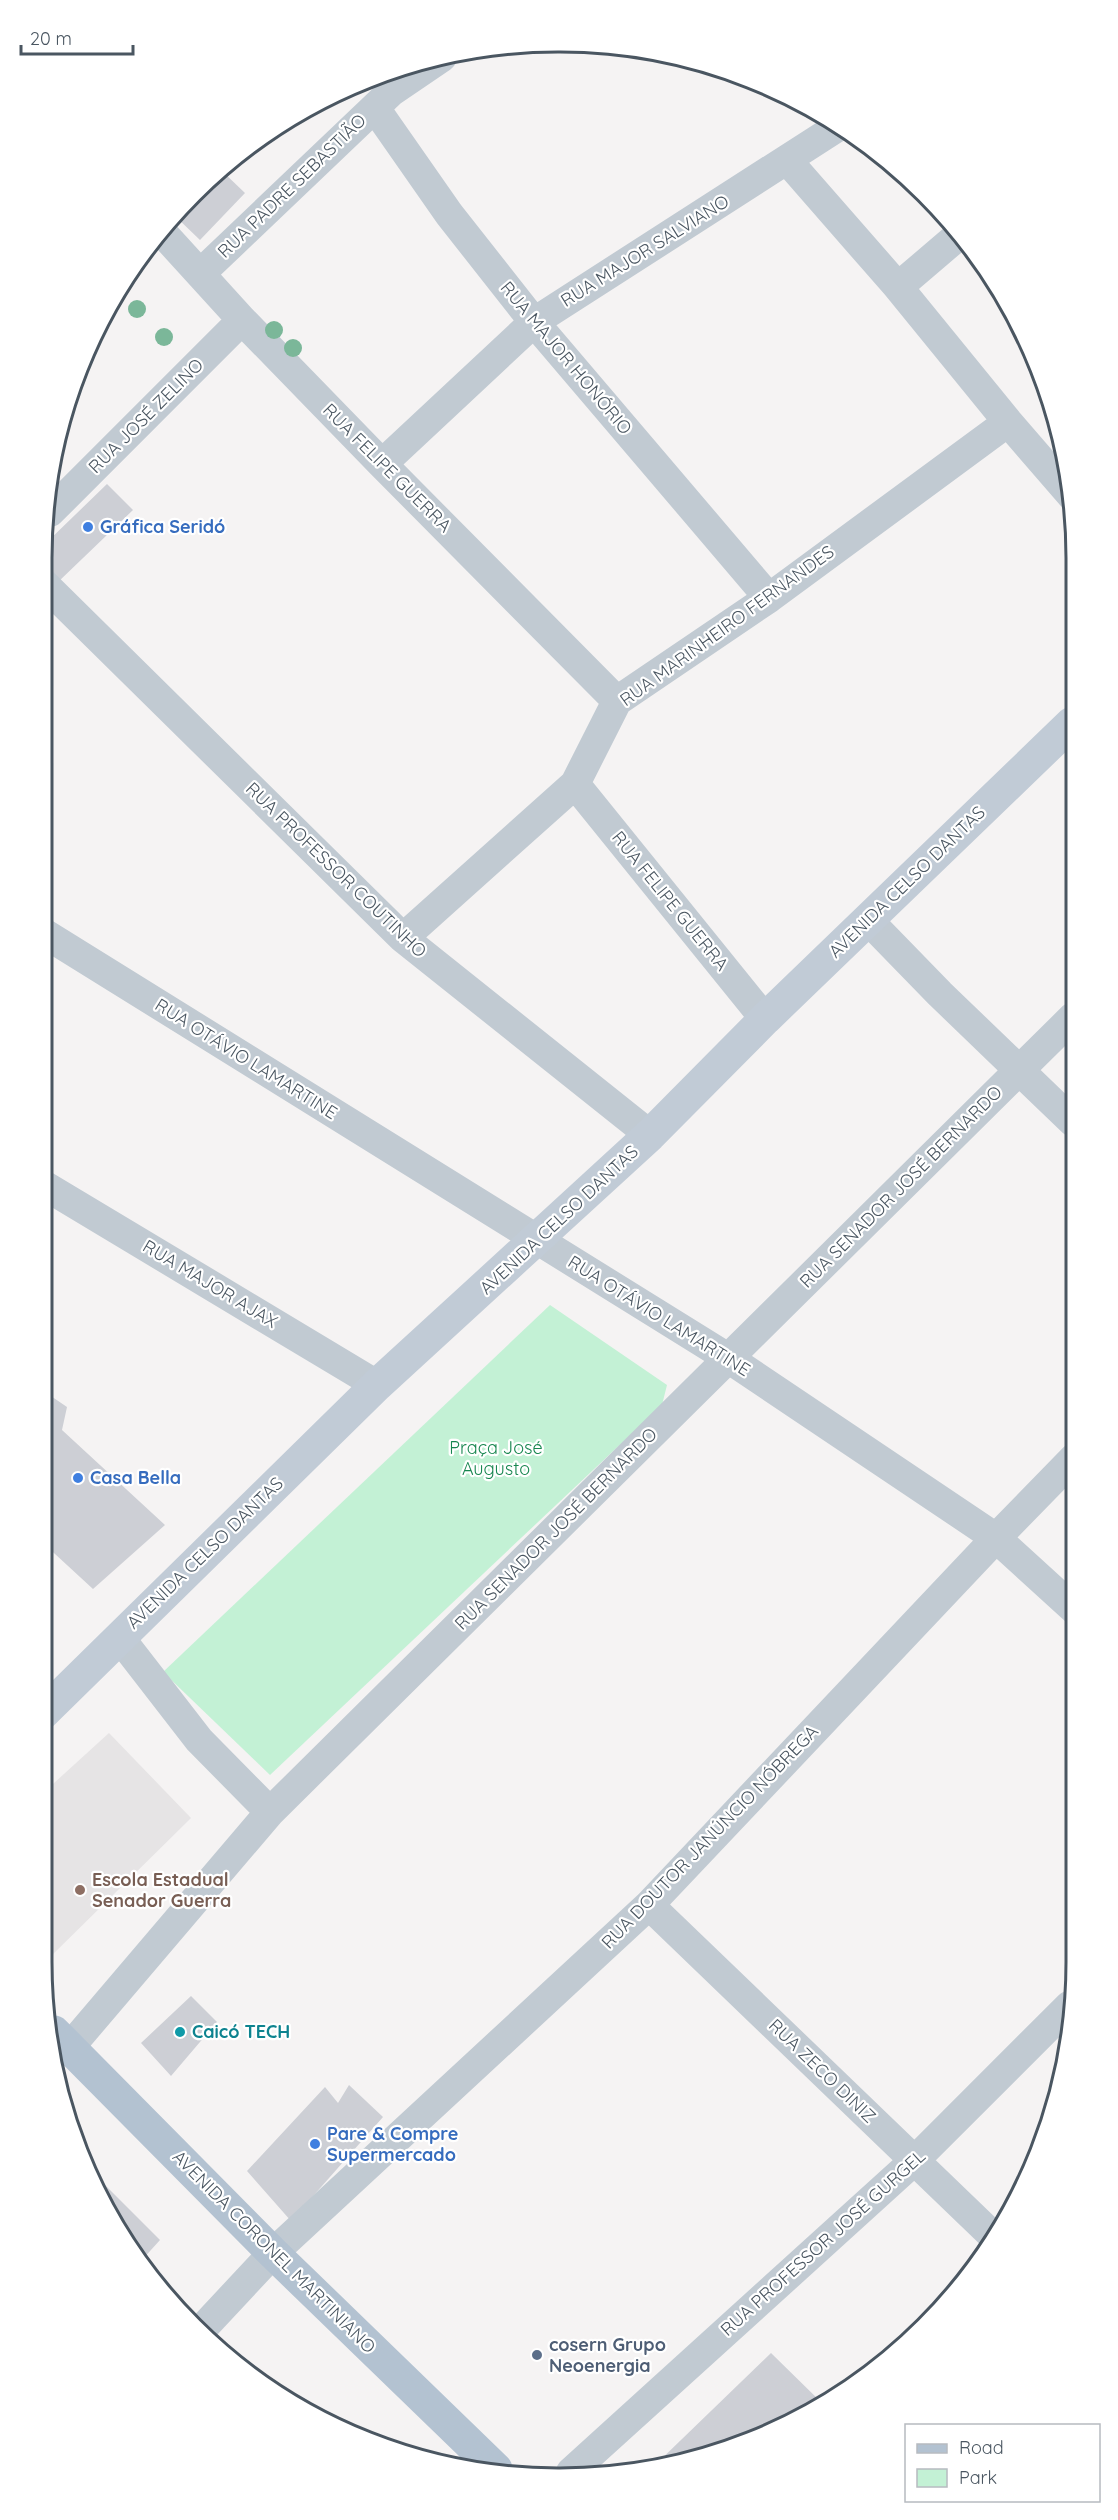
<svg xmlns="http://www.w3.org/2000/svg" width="1118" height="2520" font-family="Quicksand,sans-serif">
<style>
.education{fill:#e6e4e5}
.green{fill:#c3f1d5}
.building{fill:#cdcfd5}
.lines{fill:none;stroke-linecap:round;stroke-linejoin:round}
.minor{stroke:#c1cad2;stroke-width:30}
.secondary{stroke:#c1cbd6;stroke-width:33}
.primary{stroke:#b3c2d1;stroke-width:33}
.tree{fill:#7bb799}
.shop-dot{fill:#3f7fe0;stroke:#fff;stroke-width:2}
.education-dot{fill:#8d6e63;stroke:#fff;stroke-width:2}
.culture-dot{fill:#0f9aa8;stroke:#fff;stroke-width:2}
.service-dot{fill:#5c6f8a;stroke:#fff;stroke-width:2}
.labels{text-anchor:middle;stroke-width:4.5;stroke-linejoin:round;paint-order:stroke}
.street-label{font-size:18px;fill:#4a5661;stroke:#fff}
.shop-label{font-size:18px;font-weight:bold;fill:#366cbe;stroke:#fff;text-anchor:start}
.park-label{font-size:18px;fill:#17864f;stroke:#fff}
.education-label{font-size:18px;font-weight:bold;fill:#785e54;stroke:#fff;text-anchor:start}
.culture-label{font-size:18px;font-weight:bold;fill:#0d838f;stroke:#fff;text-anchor:start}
.service-label{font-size:18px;font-weight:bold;fill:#4e5e75;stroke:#fff;text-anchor:start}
.rim{fill:none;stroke:#4a5661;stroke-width:3}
</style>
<rect width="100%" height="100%" fill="#f5f3f3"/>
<path class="education" d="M 109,1733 L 191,1818 L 43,1964 L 42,1794 Z"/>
<path class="green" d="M 550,1305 L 667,1385 L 662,1405 L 270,1775 L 163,1672 Z"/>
<path class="building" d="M 221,170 L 245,193 L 200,240 L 174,215 Z
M 107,484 L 133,510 L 57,583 L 42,567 L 44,545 Z
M 42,1390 L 67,1407 L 62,1430 L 165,1525 L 93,1589 L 42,1542 Z
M 191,1996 L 217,2022 L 171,2076 L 141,2043 Z
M 349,2085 L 383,2117 L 291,2221 L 247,2171 L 325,2087 L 338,2103 Z
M 87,2167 L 160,2240 L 141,2261 L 111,2219 Z
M 771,2353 L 823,2404 L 725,2451 L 652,2468 Z"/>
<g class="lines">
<path class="minor" d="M 375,108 L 449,214 L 534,322 L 769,598
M 787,160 L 898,287 L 1008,422 L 1072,496
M 161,231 L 242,320 L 382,464 L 617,701
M 200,274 L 392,91 L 442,57
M 898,287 L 959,235
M 382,464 L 534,322 L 839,126
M 50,512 L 242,320
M 42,582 L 403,938 L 650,1135
M 575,784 L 765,1019
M 868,920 L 940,994 L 1073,1122
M 42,932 L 728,1358 L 996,1538 L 1075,1610
M 403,938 L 575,784 L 617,701 L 769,598 L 1008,422
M 42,1184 L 377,1385
M 120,1638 L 199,1740 L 270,1812
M 649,1905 L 994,2237
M 69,2048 L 270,1812 L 1073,1017
M 203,2328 L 273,2253 L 649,1905 L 996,1538 L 1074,1458
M 571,2472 L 915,2160 L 1069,2006"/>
<path class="secondary" d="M 42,1714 L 377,1385 L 650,1135 L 765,1019 L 1072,723"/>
<path class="primary" d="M 54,2032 L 273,2253 L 496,2469"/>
</g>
<g class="tree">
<circle cx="137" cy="309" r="9"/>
<circle cx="274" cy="330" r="9"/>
<circle cx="164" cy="337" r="9"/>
<circle cx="293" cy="348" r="9"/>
</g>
<g class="shop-dot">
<circle cx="88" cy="527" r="6"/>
<circle cx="78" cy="1478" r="6"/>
<circle cx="315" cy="2144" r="6"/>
</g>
<circle class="education-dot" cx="80" cy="1890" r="6"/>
<circle class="culture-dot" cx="180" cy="2032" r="6"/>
<circle class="service-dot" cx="537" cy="2355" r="6"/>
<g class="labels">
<g class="street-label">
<text transform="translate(292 186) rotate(-44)" y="6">RUA PADRE SEBASTIÃO</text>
<text transform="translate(645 251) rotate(-32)" y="6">RUA MAJOR SALVIANO</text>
<text transform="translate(566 358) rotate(50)" y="6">RUA MAJOR HONÓRIO</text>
<text transform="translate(146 416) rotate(-45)" y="6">RUA JOSÉ ZELINO</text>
<text transform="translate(387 468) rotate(45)" y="6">RUA FELIPE GUERRA</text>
<text transform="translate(727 626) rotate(-36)" y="6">RUA MARINHEIRO FERNANDES</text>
<text transform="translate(336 870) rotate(44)" y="6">RUA PROFESSOR COUTINHO</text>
<text transform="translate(907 882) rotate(-44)" y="6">AVENIDA CELSO DANTAS</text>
<text transform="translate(670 901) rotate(51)" y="6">RUA FELIPE GUERRA</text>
<text transform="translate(246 1059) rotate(32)" y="6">RUA OTÁVIO LAMARTINE</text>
<text transform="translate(901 1187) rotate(-45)" y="6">RUA SENADOR JOSÉ BERNARDO</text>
<text transform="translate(559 1220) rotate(-43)" y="6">AVENIDA CELSO DANTAS</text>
<text transform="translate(210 1284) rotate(31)" y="6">RUA MAJOR AJAX</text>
<text transform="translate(659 1316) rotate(32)" y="6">RUA OTÁVIO LAMARTINE</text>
<text transform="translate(556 1529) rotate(-45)" y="6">RUA SENADOR JOSÉ BERNARDO</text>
<text transform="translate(205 1553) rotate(-44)" y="6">AVENIDA CELSO DANTAS</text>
<text transform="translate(710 1837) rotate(-46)" y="6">RUA DOUTOR JANÚNCIO NÓBREGA</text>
<text transform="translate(822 2071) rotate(44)" y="6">RUA ZECO DINIZ</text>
<text transform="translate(823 2243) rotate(-42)" y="6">RUA PROFESSOR JOSÉ GURGEL</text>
<text transform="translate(274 2252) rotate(45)" y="6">AVENIDA CORONEL MARTINIANO</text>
</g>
<g class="shop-label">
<text x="100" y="533">Gráfica Seridó</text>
<text x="90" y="1484">Casa Bella</text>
<text x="327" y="2140">Pare &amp; Compre<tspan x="327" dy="21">Supermercado</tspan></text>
</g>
<g class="park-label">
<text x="496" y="1454">Praça José<tspan x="496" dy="21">Augusto</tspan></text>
</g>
<g class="education-label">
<text x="92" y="1886">Escola Estadual<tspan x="92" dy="21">Senador Guerra</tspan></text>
</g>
<g class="culture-label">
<text x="192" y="2038">Caicó TECH</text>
</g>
<g class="service-label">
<text x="549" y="2351">cosern Grupo<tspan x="549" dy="21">Neoenergia</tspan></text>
</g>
</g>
<path d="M0 0H1118V2520H0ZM558 52H560A506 506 0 0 1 1066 558V1962A506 506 0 0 1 560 2468H558A506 506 0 0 1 52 1962V558A506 506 0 0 1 558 52Z" fill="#fff" fill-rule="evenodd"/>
<path class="rim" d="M558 52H560A506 506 0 0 1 1066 558V1962A506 506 0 0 1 560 2468H558A506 506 0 0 1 52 1962V558A506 506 0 0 1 558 52Z"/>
<rect x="905" y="2424" width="195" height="78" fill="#ffffff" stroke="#b7bbc0" stroke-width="1.5"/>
<rect x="917" y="2444" width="30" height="9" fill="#b3c2d1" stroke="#b7bbc0" stroke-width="1.5"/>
<text x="959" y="2454" font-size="18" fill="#4a5661">Road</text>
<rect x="917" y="2469" width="30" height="18" fill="#c3f1d5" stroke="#b7bbc0" stroke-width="1.5"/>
<text x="959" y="2484" font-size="18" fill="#4a5661">Park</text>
<path d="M21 45v9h112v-9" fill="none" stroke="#4a5661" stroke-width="3"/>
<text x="30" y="45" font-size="18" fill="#4a5661" stroke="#ffffff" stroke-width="4.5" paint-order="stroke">20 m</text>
</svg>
